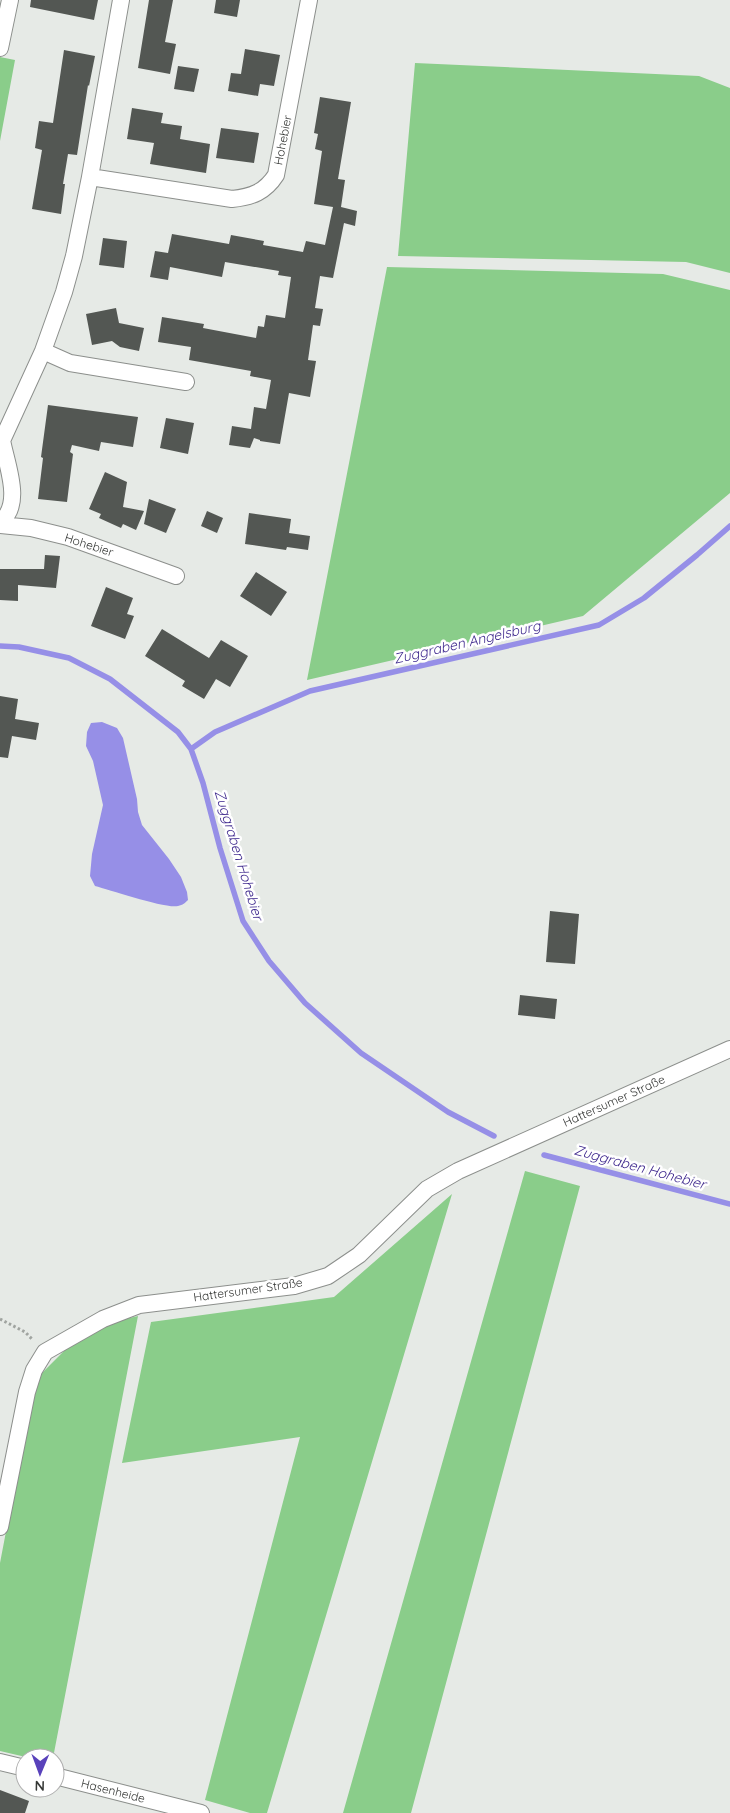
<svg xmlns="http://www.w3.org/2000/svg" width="730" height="1813" font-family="Quicksand,sans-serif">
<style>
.green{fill:#8acd8a}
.water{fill:#968fe7}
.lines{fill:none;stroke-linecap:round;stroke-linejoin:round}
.stream{stroke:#968fe7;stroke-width:5.5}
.building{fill:#535753}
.minor-casing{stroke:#8c8f8c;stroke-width:18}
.path{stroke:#a0a4a0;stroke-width:3;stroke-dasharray:2.5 2.5;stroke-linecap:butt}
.minor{stroke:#fff;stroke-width:16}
.labels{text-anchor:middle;stroke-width:5;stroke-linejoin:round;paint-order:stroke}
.street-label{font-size:12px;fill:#363836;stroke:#fff}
.water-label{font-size:14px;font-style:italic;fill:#3e288d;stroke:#fff}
</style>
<rect width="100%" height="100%" fill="#e6eae6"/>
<path class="green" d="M 0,57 L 15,60 L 0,141 Z
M 415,63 L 699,76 L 730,88 L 730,273 L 686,262 L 398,256 Z
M 387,267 L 663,274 L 730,290 L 730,493 L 583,616 L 307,680 Z
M 525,1171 L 580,1186 L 411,1813 L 343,1813 Z
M 452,1194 L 267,1813 L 250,1813 L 205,1800 L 300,1437 L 122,1463 L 151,1322 L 334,1297 Z
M 138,1316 L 53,1758 L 30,1758 L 0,1751 L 0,1563 L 29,1411 L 39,1376 L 71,1344 L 113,1322 Z"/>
<path class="water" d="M 102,722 L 117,728 L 123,738 L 137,799 L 138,812 L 142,825 L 169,859 L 181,877 L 187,892 L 188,900 C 185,903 183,905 178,906 C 166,909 110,890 95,886 L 90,876 L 92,854 L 103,805 L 93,761 L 86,746 L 87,732 L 91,723 Z"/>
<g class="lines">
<path class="stream" d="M 0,646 L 19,647 L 69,658 L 110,679 L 178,732 L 191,749 L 203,783 L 220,848 L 243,921 L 269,961 L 305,1003 L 361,1053 L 448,1112 L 494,1136
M 191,749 L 215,732 L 310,691 L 599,625 L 644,598 L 697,555 L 730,526
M 544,1155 L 730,1204"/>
</g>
<path class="building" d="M 31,0 L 98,0 L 94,20 L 30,7 Z
M 149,0 L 173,0 L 165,42 L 176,44 L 170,74 L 138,68 Z
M 216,0 L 240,0 L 237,17 L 214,13 Z
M 245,49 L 280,55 L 274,86 L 260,84 L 258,96 L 228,91 L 231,73 L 241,74 Z
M 64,50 L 95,56 L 89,86 L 88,85 L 77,155 L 68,154 L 63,184 L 65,184 L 61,214 L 32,209 L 42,150 L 35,148 L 39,121 L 53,123 Z
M 178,66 L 199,69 L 194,92 L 174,89 Z
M 320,97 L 351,102 L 338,179 L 345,180 L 341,207 L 357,211 L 355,226 L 344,223 L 333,278 L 320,276 L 315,308 L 323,309 L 320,326 L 313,325 L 308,360 L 316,361 L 310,397 L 289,393 L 280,444 L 260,441 L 260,440 L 254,438 L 250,448 L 229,445 L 232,426 L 251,429 L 254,407 L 266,409 L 271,380 L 250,376 L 251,371 L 189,360 L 191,347 L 158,342 L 162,317 L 204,324 L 203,328 L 256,338 L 258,326 L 264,327 L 266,315 L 285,318 L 291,277 L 278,275 L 279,271 L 225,262 L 222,277 L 170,267 L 168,280 L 150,277 L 155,251 L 168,253 L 172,234 L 229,244 L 231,235 L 264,241 L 263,245 L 303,252 L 306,241 L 325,245 L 333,207 L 314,204 L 322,151 L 315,149 L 318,134 L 314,133 Z
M 132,108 L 163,113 L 161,123 L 182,126 L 180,139 L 210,144 L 206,173 L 150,164 L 154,143 L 127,139 Z
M 221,128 L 259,133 L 254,163 L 216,158 Z
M 103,238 L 127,241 L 124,268 L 99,265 Z
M 116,308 L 119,323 L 144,328 L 139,351 L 120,347 L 112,341 L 92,345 L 86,314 Z
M 48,405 L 138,417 L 133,447 L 101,442 L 99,451 L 72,445 L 70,452 L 73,454 L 67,502 L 38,499 L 43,458 L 41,457 Z
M 166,418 L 194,423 L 188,454 L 160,448 Z
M 105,472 L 127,482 L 123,507 L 144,511 L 136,530 L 123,524 L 121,528 L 99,518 L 101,514 L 89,509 Z
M 149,499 L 176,509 L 166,533 L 144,524 Z
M 207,511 L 223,518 L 217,533 L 201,526 Z
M 249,513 L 291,519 L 289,533 L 310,536 L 308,550 L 287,547 L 286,550 L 245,544 Z
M 45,555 L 60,556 L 56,588 L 18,585 L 18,601 L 0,600 L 0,569 L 44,569 Z
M 256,572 L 287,592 L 271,616 L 240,596 Z
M 106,587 L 133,598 L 127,614 L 134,616 L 125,639 L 91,626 Z
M 162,629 L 209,658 L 221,640 L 248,656 L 230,687 L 216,679 L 204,699 L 182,686 L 185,681 L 145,656 Z
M 0,696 L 18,699 L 15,719 L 39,723 L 36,740 L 12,736 L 8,758 L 0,757 Z
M 550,911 L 579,914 L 575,964 L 546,962 Z
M 520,995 L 557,999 L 555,1019 L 518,1015 Z
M 0,1790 L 29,1801 L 25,1813 L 0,1813 Z"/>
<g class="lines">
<g class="minor-casing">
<path id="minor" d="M 121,0 L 90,177 L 232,199 C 252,197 265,192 276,175 L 309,0
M 0,48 L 10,0
M 90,177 L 74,256 L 64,292 L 43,351 L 70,363 L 186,382
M 0,445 L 43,351
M 0,522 C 24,505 6,463 2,440
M 0,525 L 31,528 L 68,537 L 176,576
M 0,1527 L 27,1392 L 34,1370 L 45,1352 L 103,1319 L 139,1305 L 294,1286 L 328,1276 L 359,1255 L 427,1189 L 458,1171 L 730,1049
M 0,1762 L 25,1768
M 55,1776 L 201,1813"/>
</g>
<path class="path" d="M 0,1319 L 25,1332 L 33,1340"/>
<use href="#minor" class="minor"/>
</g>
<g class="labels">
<g class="street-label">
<text transform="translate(283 140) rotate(-79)" y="4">Hohebier</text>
<text transform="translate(89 545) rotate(18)" y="4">Hohebier</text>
<text transform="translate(614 1101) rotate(-24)" y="4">Hattersumer Straße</text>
<text transform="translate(248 1290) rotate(-8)" y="4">Hattersumer Straße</text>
<text transform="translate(113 1791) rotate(14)" y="4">Hasenheide</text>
</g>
<g class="water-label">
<text transform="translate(467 642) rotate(-13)" y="5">Zuggraben Angelsburg</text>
<text transform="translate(239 855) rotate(73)" y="5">Zuggraben Hohebier</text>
<text transform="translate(640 1167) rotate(15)" y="5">Zuggraben Hohebier</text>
</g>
</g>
<g transform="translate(40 1773) rotate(181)"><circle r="24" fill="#ffffff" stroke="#afafaf"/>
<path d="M0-4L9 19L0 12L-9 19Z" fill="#5942bb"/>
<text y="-8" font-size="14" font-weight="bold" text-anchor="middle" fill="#363836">N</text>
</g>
</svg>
